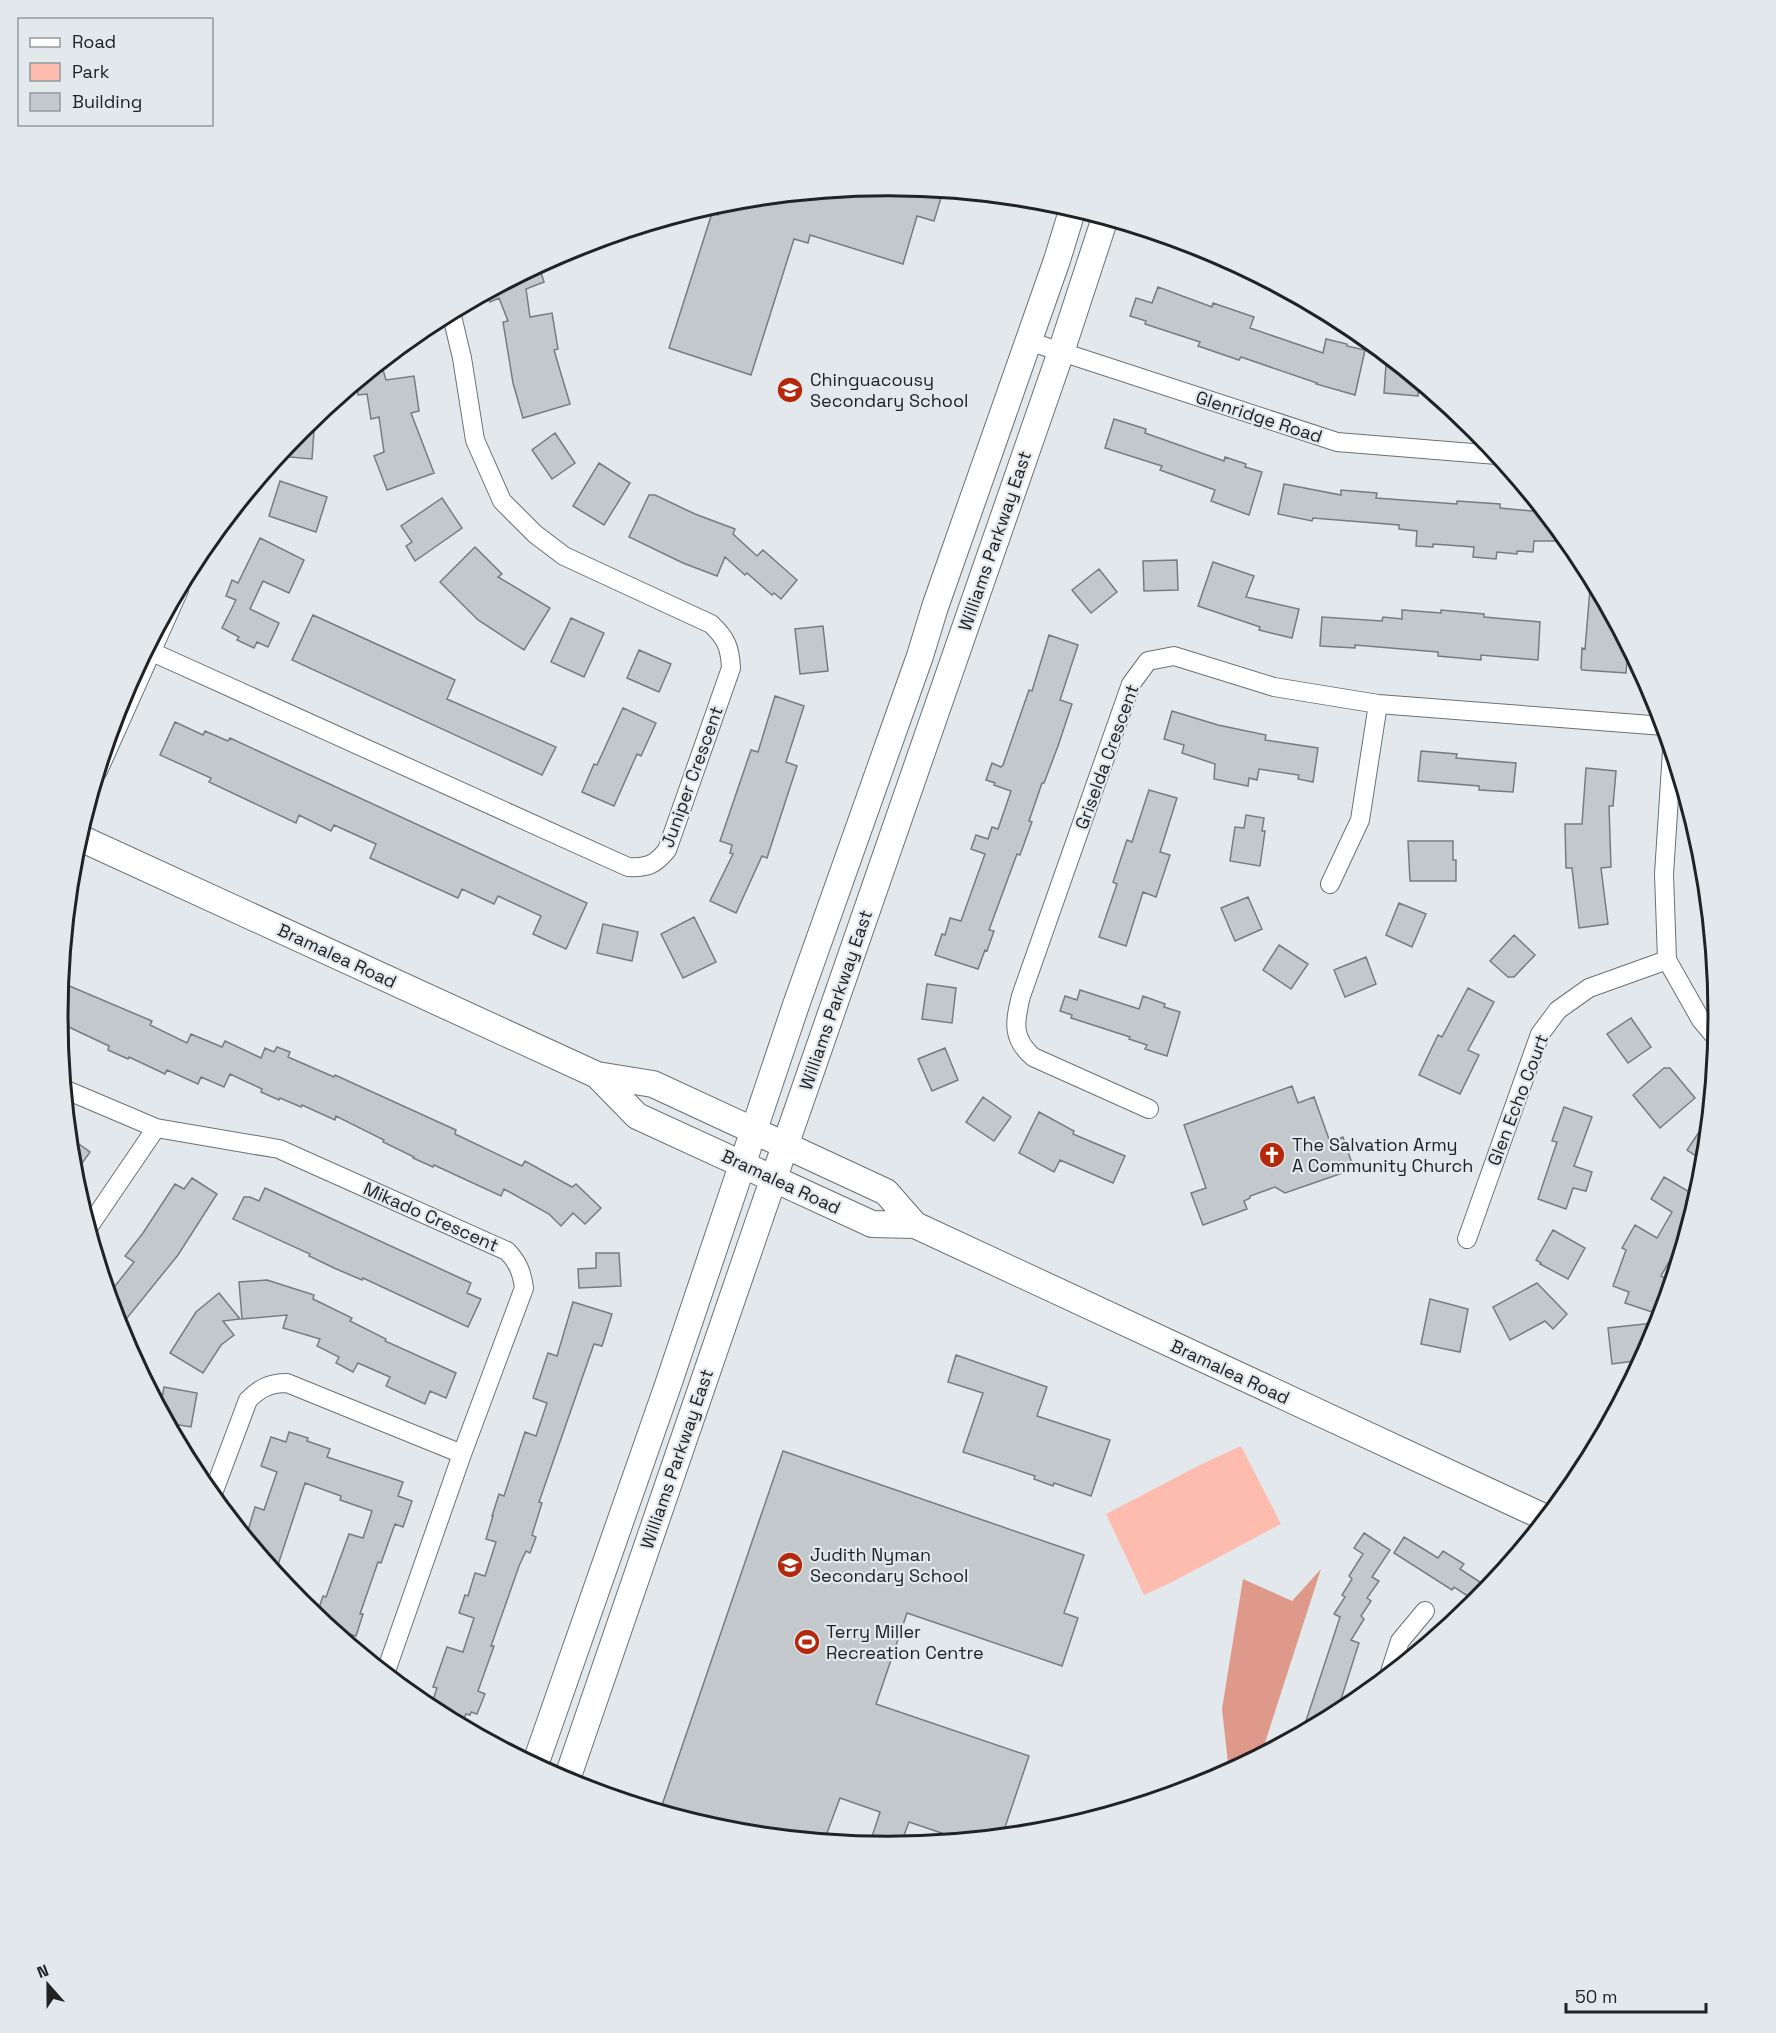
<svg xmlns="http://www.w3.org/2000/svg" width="1776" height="2033" font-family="'Space Grotesk',sans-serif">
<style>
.green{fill:#febcae}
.forest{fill:#de998a}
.building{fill:#c2c8cc;stroke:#777c80;stroke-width:1.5}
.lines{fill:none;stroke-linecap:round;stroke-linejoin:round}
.minor-casing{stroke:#6b7174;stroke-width:20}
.secondary-casing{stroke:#6b7174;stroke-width:28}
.minor{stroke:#fff;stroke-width:18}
.secondary{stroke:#fff;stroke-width:26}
.labels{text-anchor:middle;stroke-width:4.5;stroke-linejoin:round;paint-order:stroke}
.poi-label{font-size:18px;fill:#202224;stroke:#e2e8ec;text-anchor:start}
.street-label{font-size:18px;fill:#202224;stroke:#e2e8ec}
.rim{fill:none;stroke:#202224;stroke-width:3}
</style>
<rect width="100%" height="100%" fill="#e2e8ec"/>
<path class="green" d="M 1241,1446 L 1281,1524 L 1174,1581 L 1144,1595 L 1106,1514 L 1200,1465 Z"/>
<path class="forest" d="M 1321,1569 L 1261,1755 L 1229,1772 L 1222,1709 L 1243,1579 L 1292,1601 Z"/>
<path class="building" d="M 888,186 L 943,191 L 934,221 L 917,216 L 903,264 L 810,235 L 808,243 L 794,239 L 751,375 L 669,348 L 712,213 L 718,215 L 722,203 Z
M 539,266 L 544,282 L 526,289 L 530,317 L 552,313 L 558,349 L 554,350 L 570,404 L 523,418 L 513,383 L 503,322 L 508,321 L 499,298 L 490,302 L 486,294 Z
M 1158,287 L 1212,307 L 1213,303 L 1254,317 L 1250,328 L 1323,353 L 1326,339 L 1347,344 L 1347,346 L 1365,350 L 1355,395 L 1316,384 L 1317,383 L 1241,357 L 1239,360 L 1198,346 L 1200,342 L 1145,324 L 1146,321 L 1130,316 L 1136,298 L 1152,303 Z
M 381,363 L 386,380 L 414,376 L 419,411 L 411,413 L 434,473 L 387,490 L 374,456 L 384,452 L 379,417 L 371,419 L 367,394 L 358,395 L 357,383 Z
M 1386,364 L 1397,364 L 1419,383 L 1418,396 L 1384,393 Z
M 315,417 L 312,459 L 278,456 L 301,429 Z
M 1114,419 L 1146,429 L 1145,433 L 1224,461 L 1225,457 L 1246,464 L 1245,467 L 1262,472 L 1249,515 L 1211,501 L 1215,490 L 1160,470 L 1162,466 L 1105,448 Z
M 555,433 L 575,463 L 552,479 L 532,450 Z
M 599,463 L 630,483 L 604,525 L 573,506 Z
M 280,481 L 327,497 L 316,532 L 269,516 Z
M 1284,484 L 1341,495 L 1341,490 L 1377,493 L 1376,498 L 1457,504 L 1457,501 L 1500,504 L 1500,508 L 1543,512 L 1567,541 L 1534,541 L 1533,552 L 1517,551 L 1517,554 L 1497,552 L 1496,559 L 1473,557 L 1474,547 L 1433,544 L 1433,547 L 1416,546 L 1417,531 L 1399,529 L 1399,525 L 1313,518 L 1312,521 L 1278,514 Z
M 649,495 L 655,495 L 695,514 L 735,529 L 733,534 L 757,556 L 763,550 L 797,580 L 781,599 L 774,593 L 772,595 L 747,573 L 745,575 L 725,557 L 717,576 L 683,563 L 629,537 Z
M 442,498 L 462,528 L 415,561 L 406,546 L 412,542 L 401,526 Z
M 260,538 L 304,560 L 289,593 L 263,581 L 250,609 L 279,623 L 268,647 L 257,642 L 254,648 L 237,640 L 239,637 L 222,628 L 236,600 L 226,596 L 232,580 L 238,583 Z
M 475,547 L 502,574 L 498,577 L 550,608 L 524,650 L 478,620 L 440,582 Z
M 1177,560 L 1178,590 L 1144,591 L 1143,561 Z
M 1213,562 L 1254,576 L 1246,597 L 1299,609 L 1292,638 L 1259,630 L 1260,627 L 1198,606 Z
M 1099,569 L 1117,592 L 1091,613 L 1072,590 Z
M 1591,577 L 1628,647 L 1626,673 L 1582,670 L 1581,668 L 1582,648 L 1585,649 Z
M 1402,610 L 1441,613 L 1441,610 L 1484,614 L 1484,617 L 1540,622 L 1538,660 L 1481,655 L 1481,660 L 1438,656 L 1438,652 L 1355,645 L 1355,648 L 1320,646 L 1322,617 L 1382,621 L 1383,617 L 1402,619 Z
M 313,615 L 455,680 L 447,699 L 556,747 L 542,775 L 292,660 Z
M 571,618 L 604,633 L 584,677 L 551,662 Z
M 823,626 L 828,671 L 800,674 L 795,629 Z
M 1049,635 L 1078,645 L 1060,700 L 1072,704 L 1058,746 L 1044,783 L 1042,783 L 1029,821 L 1032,822 L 1020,855 L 1017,854 L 989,930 L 994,931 L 987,951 L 985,950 L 978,969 L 935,955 L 942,934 L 945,935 L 950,918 L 961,921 L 985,854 L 971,849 L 976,835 L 988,839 L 992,827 L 998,829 L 1011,791 L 994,785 L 995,783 L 986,780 L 992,763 L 1001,767 L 1003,765 L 1029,690 L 1032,691 Z
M 639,650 L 671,664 L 659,692 L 627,678 Z
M 775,696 L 804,706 L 786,762 L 797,766 L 767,858 L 762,856 L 736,913 L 710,901 L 733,854 L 730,853 L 732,845 L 720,841 L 751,750 L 758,752 Z
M 623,708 L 656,723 L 641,756 L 637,754 L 614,806 L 582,792 L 594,764 L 597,765 Z
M 1172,711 L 1218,725 L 1266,735 L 1265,740 L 1318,748 L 1313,782 L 1298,779 L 1299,775 L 1259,769 L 1257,780 L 1249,778 L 1248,786 L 1214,779 L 1215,764 L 1182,753 L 1184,745 L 1164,739 Z
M 175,722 L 203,735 L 205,731 L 228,741 L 230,738 L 587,903 L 566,949 L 533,934 L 541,916 L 498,896 L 494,904 L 462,889 L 458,898 L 370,858 L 376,844 L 334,825 L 331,831 L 299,815 L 296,823 L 209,782 L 211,778 L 160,755 Z
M 1421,751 L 1457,754 L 1456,758 L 1516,763 L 1513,792 L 1479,790 L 1479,786 L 1418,781 Z
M 1586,768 L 1616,771 L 1613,806 L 1609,806 L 1611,867 L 1601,868 L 1608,924 L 1579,928 L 1572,868 L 1566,868 L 1565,824 L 1582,824 Z
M 1149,790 L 1177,798 L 1160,852 L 1170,855 L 1156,897 L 1143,892 L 1126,946 L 1099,937 L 1117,884 L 1113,882 L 1127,840 L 1132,842 Z
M 1246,815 L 1264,818 L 1262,831 L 1265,831 L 1260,866 L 1230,861 L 1235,827 L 1244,828 Z
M 1408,841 L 1453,841 L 1453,860 L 1456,860 L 1456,881 L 1410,881 Z
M 1248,897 L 1262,929 L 1235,941 L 1221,908 Z
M 1399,903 L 1426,914 L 1412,947 L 1386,935 Z
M 694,917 L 716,962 L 683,978 L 661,934 Z
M 603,924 L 638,932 L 632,961 L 597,953 Z
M 1514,935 L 1535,955 L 1514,977 L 1508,977 L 1490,961 Z
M 1279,945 L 1308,964 L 1291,989 L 1263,970 Z
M 1366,957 L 1376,984 L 1345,997 L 1334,970 Z
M 60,982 L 152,1021 L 150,1025 L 187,1043 L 191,1034 L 222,1047 L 225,1041 L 261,1058 L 265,1048 L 274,1052 L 277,1047 L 290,1052 L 288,1057 L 334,1077 L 335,1075 L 456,1130 L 455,1134 L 522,1166 L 525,1161 L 572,1187 L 576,1184 L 601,1208 L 585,1224 L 573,1213 L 561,1226 L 549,1214 L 504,1189 L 501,1196 L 434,1165 L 433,1167 L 413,1158 L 414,1157 L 383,1142 L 384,1140 L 336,1116 L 335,1120 L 302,1105 L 301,1107 L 280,1098 L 279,1100 L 261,1092 L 262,1089 L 230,1074 L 224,1087 L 201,1077 L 198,1084 L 167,1070 L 165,1074 L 129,1057 L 128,1059 L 108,1050 L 109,1046 L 58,1022 Z
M 927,984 L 956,988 L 952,1023 L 922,1019 Z
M 1468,988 L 1494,1002 L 1468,1050 L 1479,1055 L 1460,1094 L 1419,1075 L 1438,1035 L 1442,1037 Z
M 1080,990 L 1139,1009 L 1143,996 L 1165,1004 L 1164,1007 L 1180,1012 L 1167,1056 L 1145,1049 L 1147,1045 L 1129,1039 L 1130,1037 L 1071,1018 L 1072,1015 L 1060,1011 L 1065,996 L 1077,1000 Z
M 1631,1018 L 1651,1047 L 1628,1063 L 1607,1034 Z
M 945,1048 L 958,1080 L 932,1091 L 918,1059 Z
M 1664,1068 L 1670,1068 L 1695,1098 L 1660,1128 L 1633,1095 Z
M 1292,1086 L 1298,1103 L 1314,1097 L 1330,1142 L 1343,1137 L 1354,1169 L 1285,1193 L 1275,1187 L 1250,1196 L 1250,1198 L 1244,1201 L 1247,1209 L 1203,1225 L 1191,1193 L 1206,1188 L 1184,1125 Z
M 983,1097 L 1011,1117 L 994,1141 L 966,1122 Z
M 1564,1107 L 1592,1117 L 1574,1166 L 1592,1172 L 1586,1191 L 1573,1188 L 1566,1209 L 1538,1199 L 1557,1142 L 1552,1141 Z
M 1039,1112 L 1074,1131 L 1073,1134 L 1125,1156 L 1113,1183 L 1060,1160 L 1054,1172 L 1019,1153 Z
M 1709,1117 L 1706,1152 L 1705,1162 L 1687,1150 Z
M 69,1137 L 90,1152 L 73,1176 L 71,1158 Z
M 1664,1177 L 1698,1197 L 1688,1228 L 1661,1276 L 1667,1279 L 1655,1313 L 1625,1303 L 1629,1292 L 1613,1286 L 1626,1250 L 1622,1248 L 1635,1225 L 1657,1238 L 1672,1212 L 1651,1199 Z
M 192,1178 L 217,1194 L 178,1255 L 123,1323 L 115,1316 L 108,1295 L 134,1262 L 125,1256 L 143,1233 L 175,1184 L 184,1189 Z
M 265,1188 L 471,1283 L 467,1293 L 481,1299 L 468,1327 L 363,1278 L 362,1280 L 334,1268 L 309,1256 L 310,1254 L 233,1219 L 244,1197 L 250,1197 L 259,1201 Z
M 1553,1230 L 1585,1248 L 1568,1279 L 1540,1264 L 1541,1263 L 1536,1260 Z
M 596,1253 L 619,1253 L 621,1286 L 579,1288 L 578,1269 L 596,1268 Z
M 267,1280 L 314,1295 L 313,1299 L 352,1318 L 350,1321 L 386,1339 L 385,1341 L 456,1373 L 446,1398 L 430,1391 L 425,1404 L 386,1386 L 390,1377 L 358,1363 L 353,1372 L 336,1363 L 339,1357 L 317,1346 L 320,1339 L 283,1328 L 287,1315 L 242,1319 L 239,1282 Z
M 1537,1283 L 1567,1314 L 1553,1329 L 1545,1321 L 1510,1340 L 1493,1307 Z
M 219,1293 L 240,1319 L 223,1321 L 234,1335 L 221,1345 L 203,1373 L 170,1353 L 196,1312 Z
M 1430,1299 L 1468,1309 L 1460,1352 L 1421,1344 Z
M 573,1302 L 612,1314 L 602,1346 L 594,1344 L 539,1502 L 542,1503 L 532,1535 L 536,1537 L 530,1553 L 526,1551 L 519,1566 L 491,1646 L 494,1646 L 478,1691 L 485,1694 L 477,1714 L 471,1712 L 470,1715 L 466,1714 L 461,1726 L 430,1709 L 437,1688 L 433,1687 L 447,1647 L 463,1652 L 474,1618 L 459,1613 L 465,1595 L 468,1596 L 475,1573 L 485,1576 L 496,1542 L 486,1539 L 493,1516 L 492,1516 L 499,1494 L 504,1496 L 525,1432 L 536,1436 L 547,1403 L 533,1398 L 548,1353 L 557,1356 Z
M 1653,1323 L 1654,1337 L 1642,1360 L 1612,1364 L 1608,1328 Z
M 956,1355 L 1047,1387 L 1037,1416 L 1110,1440 L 1091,1496 L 1054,1483 L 1053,1486 L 1034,1479 L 1035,1476 L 963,1452 L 983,1393 L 948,1382 Z
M 164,1387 L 197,1393 L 191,1427 L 167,1423 L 160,1408 Z
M 289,1432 L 308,1438 L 307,1441 L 330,1449 L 327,1457 L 403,1482 L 398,1496 L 412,1501 L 403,1527 L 395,1524 L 381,1563 L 378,1562 L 360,1614 L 363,1614 L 356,1636 L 329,1628 L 316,1617 L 323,1596 L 326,1597 L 349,1534 L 363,1538 L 372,1511 L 340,1500 L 341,1496 L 305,1483 L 275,1574 L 246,1537 L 255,1507 L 264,1510 L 277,1472 L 261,1466 L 271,1437 L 286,1442 Z
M 783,1451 L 1084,1555 L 1064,1613 L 1078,1618 L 1062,1666 L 907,1613 L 876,1704 L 1029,1756 L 1002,1836 L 962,1840 L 909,1822 L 900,1846 L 888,1847 L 869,1846 L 880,1812 L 840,1798 L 824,1841 L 726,1831 L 660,1811 Z
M 1364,1533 L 1390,1550 L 1372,1577 L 1379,1581 L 1367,1598 L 1371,1601 L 1361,1616 L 1364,1619 L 1351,1640 L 1359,1643 L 1336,1715 L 1302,1733 L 1340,1617 L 1334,1614 L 1345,1597 L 1342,1595 L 1352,1579 L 1349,1576 L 1363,1554 L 1354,1548 Z
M 1404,1537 L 1438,1558 L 1443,1551 L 1464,1564 L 1460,1569 L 1489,1588 L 1477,1602 L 1454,1587 L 1452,1590 L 1394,1553 Z"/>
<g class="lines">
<g class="minor-casing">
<path id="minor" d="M 1028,341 L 1337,442 L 1497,455
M 152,652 L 628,867 C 647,868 655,865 667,850 L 731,668 C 730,647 726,638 711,624 L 564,556 L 535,534 L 502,501 L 475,440 L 462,358 L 451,312
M 1672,751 L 1664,874 L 1667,960 L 1701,1020 L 1717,1039
M 98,771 L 179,590
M 1330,884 L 1360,820 L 1378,704
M 64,1089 L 156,1128 L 279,1149 L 507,1251 C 518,1262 522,1273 524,1288 L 462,1454 L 385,1674
M 1149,1109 L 1033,1057 C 1011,1038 1015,1021 1021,996 L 1131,684 L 1148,661 L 1174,656 L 1274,687 L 1378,704 L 1664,726
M 88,1228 L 156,1128
M 1467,1239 L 1540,1034 L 1558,1010 L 1589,988 L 1667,960
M 212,1496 L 248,1400 C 260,1388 270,1383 287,1383 L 462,1454
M 1389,1675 L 1400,1641 L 1425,1611"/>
</g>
<g class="secondary-casing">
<path id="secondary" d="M 78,837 L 597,1075 L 653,1084 L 886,1192 L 915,1225 L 1546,1518
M 597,1075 L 637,1116 L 872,1224 L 915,1225
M 535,1765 L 668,1385 L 796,1005 L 920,656 L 935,607 L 1057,260 L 1073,208
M 566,1782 L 762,1212 L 1061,352 L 1105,218"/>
</g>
<use href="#minor" class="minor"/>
<use href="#secondary" class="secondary"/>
</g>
<defs>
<g id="school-disc" transform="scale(1.35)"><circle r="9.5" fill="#b4280b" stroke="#e2e8ec"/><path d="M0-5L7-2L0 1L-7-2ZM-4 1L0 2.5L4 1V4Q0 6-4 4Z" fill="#fff"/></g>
<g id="church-disc" transform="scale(1.35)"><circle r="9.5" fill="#b4280b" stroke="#e2e8ec"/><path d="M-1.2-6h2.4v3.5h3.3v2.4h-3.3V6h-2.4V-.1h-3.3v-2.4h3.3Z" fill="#fff"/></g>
<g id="stadium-disc" transform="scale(1.35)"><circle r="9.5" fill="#b4280b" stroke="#e2e8ec"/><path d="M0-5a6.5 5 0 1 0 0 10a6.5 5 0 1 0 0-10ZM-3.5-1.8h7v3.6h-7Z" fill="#fff"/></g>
</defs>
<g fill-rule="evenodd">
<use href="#school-disc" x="790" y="390"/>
<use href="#church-disc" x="1272" y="1155"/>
<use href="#school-disc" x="790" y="1565"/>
<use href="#stadium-disc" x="807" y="1642"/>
</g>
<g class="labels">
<g class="poi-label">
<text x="810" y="386">Chinguacousy<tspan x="810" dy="21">Secondary School</tspan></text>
<text x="1292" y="1151">The Salvation Army<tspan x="1292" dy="21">A Community Church</tspan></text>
<text x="810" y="1561">Judith Nyman<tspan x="810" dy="21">Secondary School</tspan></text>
<text x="826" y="1638">Terry Miller<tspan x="826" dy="21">Recreation Centre</tspan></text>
</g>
<g class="street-label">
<text transform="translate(1259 417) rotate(18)" y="6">Glenridge Road</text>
<text transform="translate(995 541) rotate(-71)" y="6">Williams Parkway East</text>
<text transform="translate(1107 757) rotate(-70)" y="6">Griselda Crescent</text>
<text transform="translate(692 777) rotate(-70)" y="6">Juniper Crescent</text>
<text transform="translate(337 956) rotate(25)" y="6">Bramalea Road</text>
<text transform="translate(836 1000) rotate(-71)" y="6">Williams Parkway East</text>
<text transform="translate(1518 1100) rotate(-69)" y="6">Glen Echo Court</text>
<text transform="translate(781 1182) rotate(25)" y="6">Bramalea Road</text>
<text transform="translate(431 1217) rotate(24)" y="6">Mikado Crescent</text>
<text transform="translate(1230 1372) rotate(25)" y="6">Bramalea Road</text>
<text transform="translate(677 1459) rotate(-71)" y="6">Williams Parkway East</text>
</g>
</g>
<path d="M0 0H1776V2033H0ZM68 1016a820 820 0 1 1 1640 0a820 820 0 1 1-1640 0Z" fill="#e2e8ec" fill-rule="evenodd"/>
<path class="rim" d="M68 1016a820 820 0 1 1 1640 0a820 820 0 1 1-1640 0Z"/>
<rect x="18" y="18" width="195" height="108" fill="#e2e8ec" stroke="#94999c" stroke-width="1.5"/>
<rect x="30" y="38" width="30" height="9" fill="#ffffff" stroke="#94999c" stroke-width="1.5"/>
<text x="72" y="48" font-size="18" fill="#202224">Road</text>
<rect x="30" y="63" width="30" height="18" fill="#febcae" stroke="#94999c" stroke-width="1.5"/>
<text x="72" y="78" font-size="18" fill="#202224">Park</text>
<rect x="30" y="93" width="30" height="18" fill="#c2c8cc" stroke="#94999c" stroke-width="1.5"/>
<text x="72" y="108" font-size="18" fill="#202224">Building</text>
<g transform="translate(48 1985) rotate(339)" stroke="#e2e8ec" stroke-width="4.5" paint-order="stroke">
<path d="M0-4.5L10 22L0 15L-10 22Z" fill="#202224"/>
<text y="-9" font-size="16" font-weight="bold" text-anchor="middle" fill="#202224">N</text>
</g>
<path d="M1566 2003v9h140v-9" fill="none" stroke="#202224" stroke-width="3"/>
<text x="1575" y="2003" font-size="18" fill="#202224" stroke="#e2e8ec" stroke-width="4.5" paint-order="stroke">50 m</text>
</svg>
